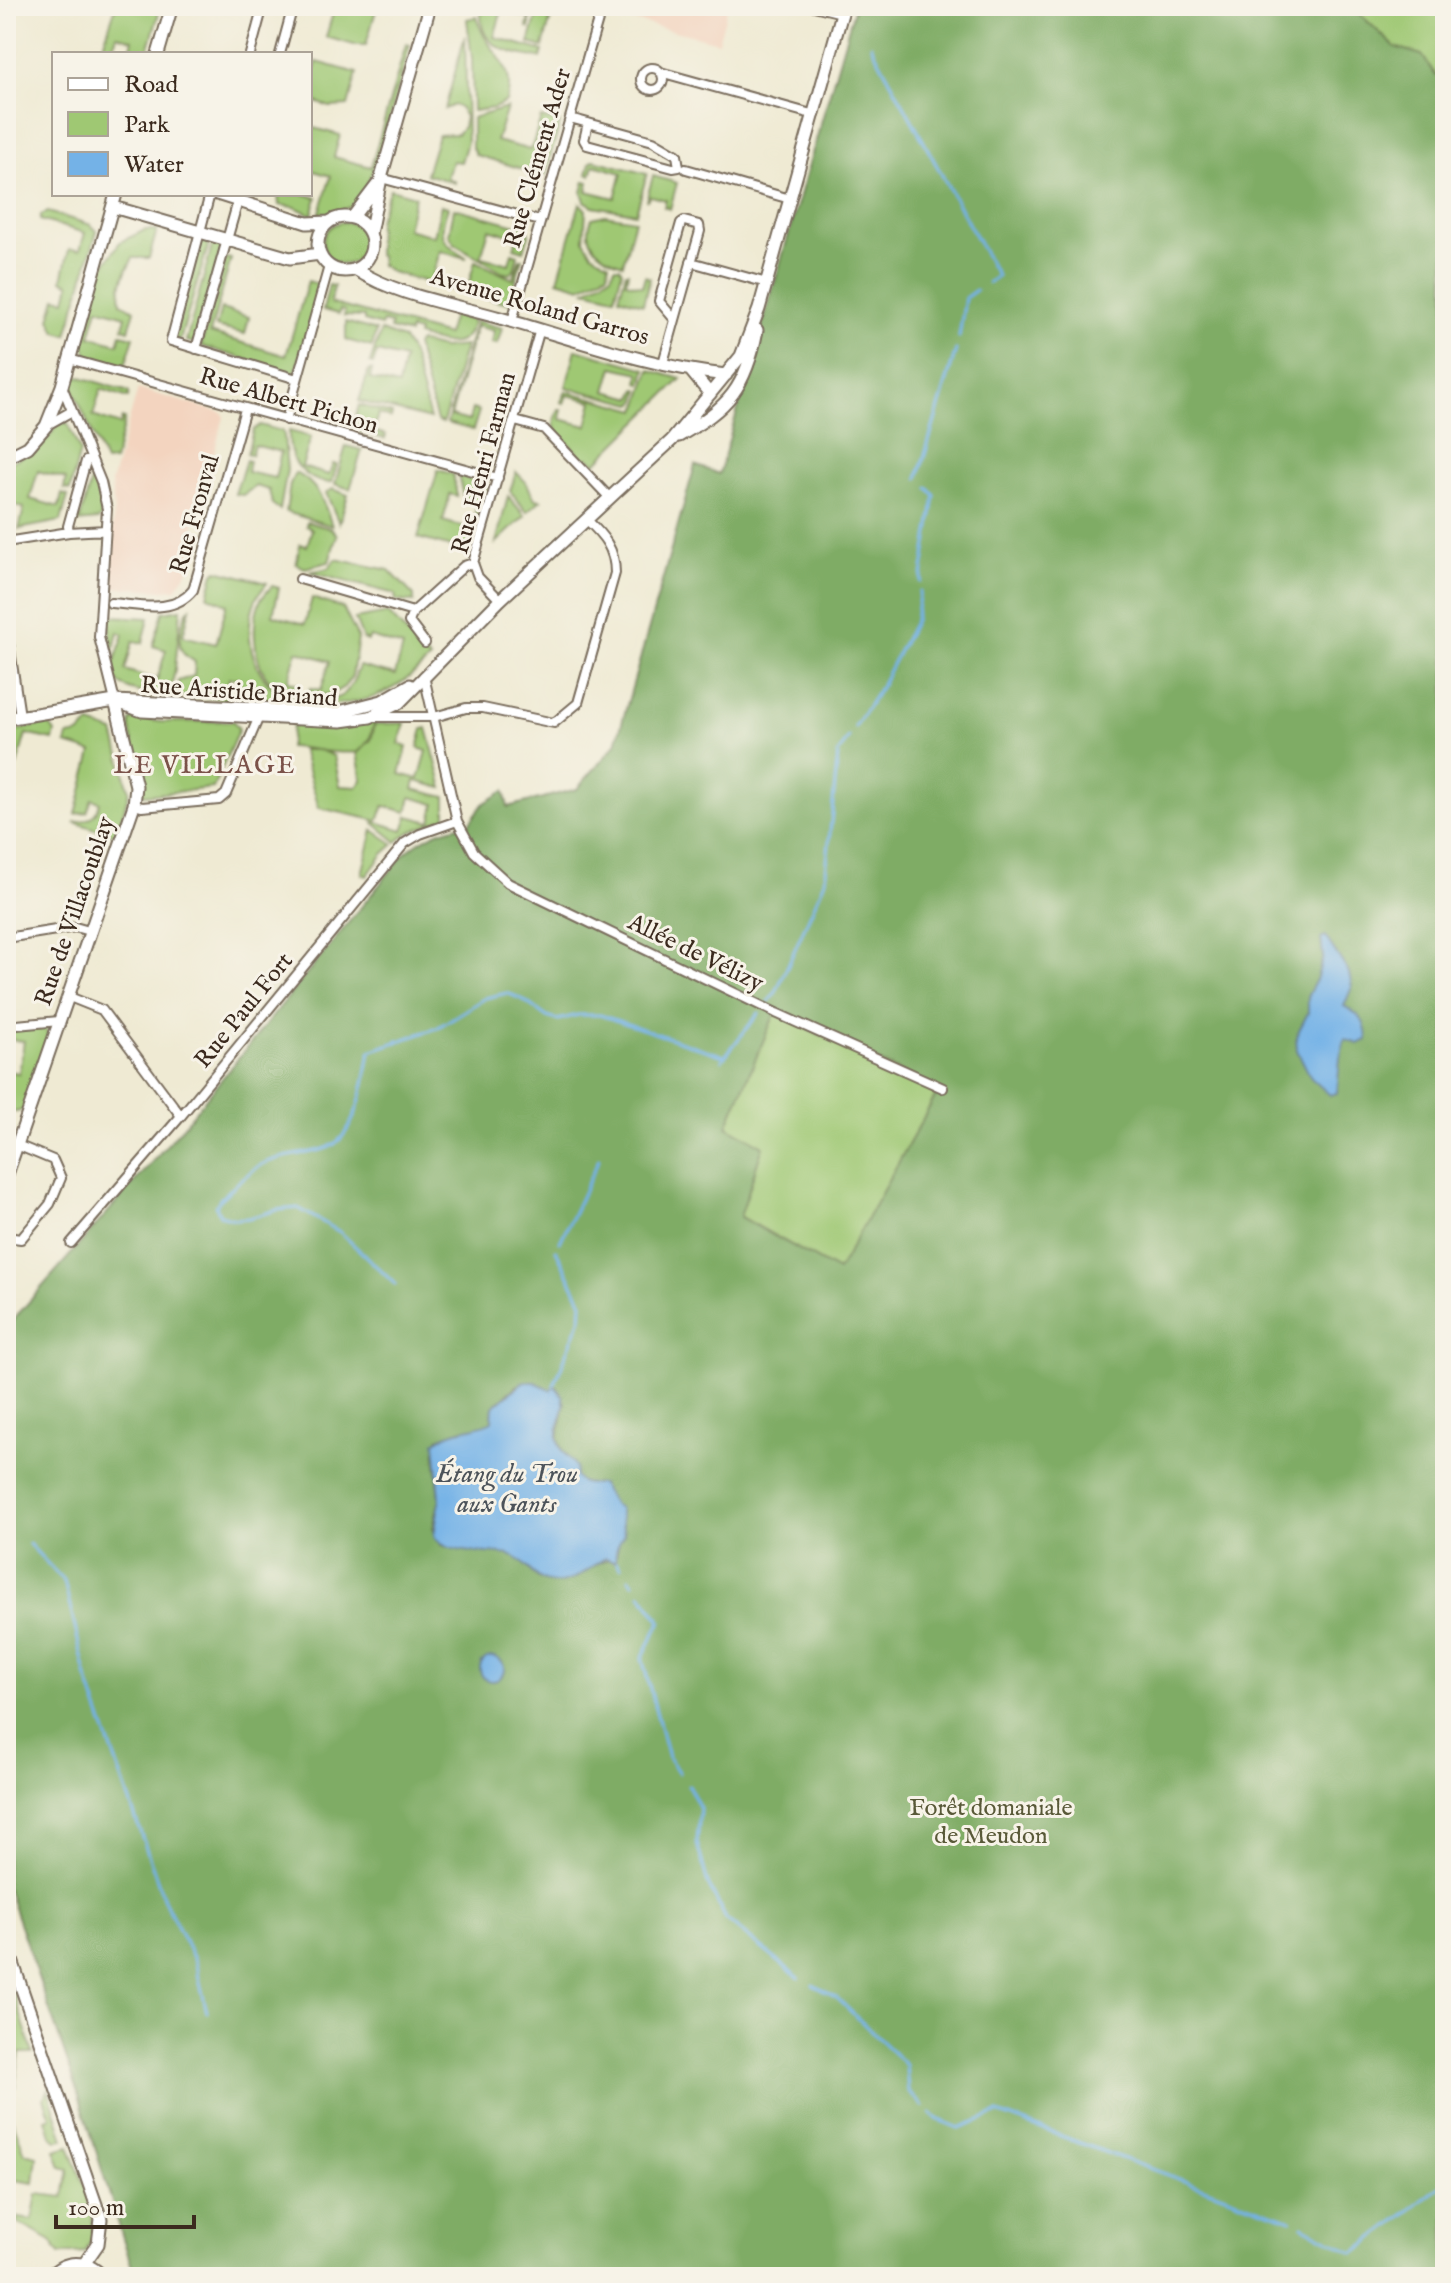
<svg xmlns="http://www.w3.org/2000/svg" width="1451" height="2283" font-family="'IM FELL English',serif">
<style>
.built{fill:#f3d4bf}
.green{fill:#9fc873;stroke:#6d7948;stroke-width:2;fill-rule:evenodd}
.forest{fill:#7fac65;stroke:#5d6b42;stroke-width:2;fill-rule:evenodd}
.water{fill:#74b2e7;stroke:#586e82;stroke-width:2}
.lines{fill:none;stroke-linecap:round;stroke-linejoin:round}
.stream{stroke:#74b2e7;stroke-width:3}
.minor-casing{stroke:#7a6d5d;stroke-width:12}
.tertiary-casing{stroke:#7a6d5d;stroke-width:15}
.minor{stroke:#fff;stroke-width:8}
.tertiary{stroke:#fff;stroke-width:11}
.labels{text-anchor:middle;stroke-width:6;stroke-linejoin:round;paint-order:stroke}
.street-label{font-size:24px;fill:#3b2a1e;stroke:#f7f3e8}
.park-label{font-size:24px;fill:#595938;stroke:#f7f3e8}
.neighbourhood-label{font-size:26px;letter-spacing:2px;fill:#7b5249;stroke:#f7f3e8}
.water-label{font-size:26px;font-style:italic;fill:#4c535a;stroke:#f7f3e8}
</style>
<rect width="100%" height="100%" fill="#f7f3e8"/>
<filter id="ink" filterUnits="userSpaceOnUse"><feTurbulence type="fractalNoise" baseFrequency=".0125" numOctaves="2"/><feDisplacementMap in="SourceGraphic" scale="16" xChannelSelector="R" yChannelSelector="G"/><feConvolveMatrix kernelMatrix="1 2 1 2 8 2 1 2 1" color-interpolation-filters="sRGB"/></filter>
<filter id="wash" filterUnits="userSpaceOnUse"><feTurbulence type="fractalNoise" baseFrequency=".006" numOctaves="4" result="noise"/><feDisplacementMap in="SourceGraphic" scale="32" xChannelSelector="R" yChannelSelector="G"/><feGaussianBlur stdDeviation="1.8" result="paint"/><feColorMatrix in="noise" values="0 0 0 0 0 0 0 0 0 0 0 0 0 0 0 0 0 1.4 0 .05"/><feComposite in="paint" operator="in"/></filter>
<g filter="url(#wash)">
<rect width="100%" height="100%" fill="#efead3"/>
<path class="built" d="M 616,6 L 728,6 L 718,42 L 627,19 L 628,16 L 614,12 Z
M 138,389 L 223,413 L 224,417 L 188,546 L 192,551 L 187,572 L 176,589 L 164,590 L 108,587 L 114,510 L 111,483 Z"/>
<path class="green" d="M 116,6 L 161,6 L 147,54 L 129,54 L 133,40 L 117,35 L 111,54 L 100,54 Z
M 335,6 L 359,6 L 376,10 L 366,45 L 354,45 L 326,37 Z
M 482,6 L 530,6 L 530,28 L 527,27 L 529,18 L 502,10 L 494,37 L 543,51 L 541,58 C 509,54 475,47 482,6 Z
M 533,6 L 554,6 L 543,47 L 529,43 L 536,19 Z
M 1351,6 L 1445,6 L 1445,74 L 1436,76 L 1422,55 L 1395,47 Z
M 477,17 C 483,51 520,62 506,102 L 494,108 L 473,111 L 472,59 L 467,19 Z
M 465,36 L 467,142 L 461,162 L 452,161 L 447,178 L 455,181 L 455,183 L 426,174 L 438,135 L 457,134 L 463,127 L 465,117 L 460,108 L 454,105 L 445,109 Z
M 406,44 L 410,45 C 400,78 376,184 354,204 C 350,209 326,214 319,215 L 331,176 L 310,170 L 310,127 L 340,135 L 334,157 L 371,167 Z
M 317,62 L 357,73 L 348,106 L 330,107 L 310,100 L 310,85 Z
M 507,108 L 496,141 L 531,150 L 541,118 L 560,123 L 545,176 L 476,155 L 472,148 L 472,118 Z
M 594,160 L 647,174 L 636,213 L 593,206 L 585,201 L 582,192 L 585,181 L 589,182 L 587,191 L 615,198 L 622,173 L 594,165 L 591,175 L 587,174 L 590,163 Z
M 653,176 L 677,183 L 670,209 L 664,207 L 666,200 L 650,196 L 646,201 Z
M 390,189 L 415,196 L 407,229 L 434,236 L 441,205 L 448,207 C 437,236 442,242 467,258 L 440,251 L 432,278 L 463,288 L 462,292 L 391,272 L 381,265 L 380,256 L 377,255 L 378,221 Z
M 278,194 L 304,194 L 317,198 L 312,215 L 295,207 L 279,205 Z
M 580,203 L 586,210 L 584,240 L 592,253 L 609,263 L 608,273 L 581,287 L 558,280 Z
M 454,208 L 527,228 L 529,234 L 524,251 L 514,248 L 517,237 L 489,229 L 481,257 L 509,264 L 512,253 L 518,255 L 514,270 L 510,274 L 505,273 L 455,244 L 449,235 Z
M 48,212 L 91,225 L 97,231 L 67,335 L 56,332 L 50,319 L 56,298 L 66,300 L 70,284 L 62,280 L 69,249 L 80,250 L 85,233 L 40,220 L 41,215 Z
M 605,215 L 635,220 L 623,264 C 602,258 581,242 592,218 Z
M323 243a21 21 0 1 1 42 0a21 21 0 1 1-42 0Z
M 145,230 L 157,230 L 149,258 L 133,258 C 125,272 118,287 121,303 L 135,310 L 129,330 L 123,328 L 126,316 L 98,308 L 90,336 L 118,344 L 121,334 L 134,337 L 125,365 L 87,355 L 83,342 L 104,266 L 120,242 Z
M 202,241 L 209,243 L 180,340 L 174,339 Z
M 213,243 L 222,246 L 194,343 L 186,341 Z
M 226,258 L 231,259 L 210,333 L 286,356 L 308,281 L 321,285 L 295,374 L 201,346 Z
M 520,259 L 522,259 L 509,303 L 466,293 L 475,261 L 513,279 Z
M 615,267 L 620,267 L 622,271 L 615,297 L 586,290 L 611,275 Z
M 626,272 L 628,272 L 626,282 L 642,286 L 645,276 L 650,278 L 643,304 L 619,297 Z
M 329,285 L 334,286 L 330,303 L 447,335 L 453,315 L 473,321 C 464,354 443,343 417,336 L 418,332 L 410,330 L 409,334 L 390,329 L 391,324 L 383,322 L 381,326 L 364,321 L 364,317 L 344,316 L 345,311 L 340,310 L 339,314 L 323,310 Z
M 221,309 L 249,317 L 245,334 L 216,327 Z
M 476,321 L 502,328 L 497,344 L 491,343 L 494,331 L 476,326 L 451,416 L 469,421 L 472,409 L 479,411 L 473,430 L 447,423 Z
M 346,322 L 376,331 L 372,347 L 346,340 Z
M 381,331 L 403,339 L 412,354 L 430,419 L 359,401 L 369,370 L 372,370 L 370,379 L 398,386 L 404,359 L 377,352 L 373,364 L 370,363 Z
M 419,342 L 442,348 L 465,346 L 443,423 L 437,421 L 416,345 Z
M 576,349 L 646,369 L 642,384 L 638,383 L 640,373 L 613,367 L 606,391 L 633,398 L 637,389 L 640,390 L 636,402 L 633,404 L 566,387 Z
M 650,370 L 681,379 L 595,464 L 588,457 L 584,460 L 555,429 L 554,422 L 559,409 L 562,409 L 560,419 L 587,426 L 593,401 L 567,395 L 564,403 L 561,402 L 566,391 L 637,410 Z
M 74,375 L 129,392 L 128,398 L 101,389 L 93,416 L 120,425 L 122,419 L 125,419 L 114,461 L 105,462 L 71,385 Z
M 359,405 L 392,414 L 391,418 L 378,414 L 374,431 L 386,435 L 385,439 L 356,431 L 354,423 Z
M 67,422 L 80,451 L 70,490 L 64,489 L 66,479 L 38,471 L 30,499 L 59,507 L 62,494 L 68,496 L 61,521 L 19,529 L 24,508 L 6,502 L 6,464 C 25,456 49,445 56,425 Z
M 260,425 L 282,431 L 284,435 L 287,470 L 280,510 L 272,504 L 269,490 L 256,486 L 243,495 L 235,494 L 246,460 L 249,461 L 247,472 L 275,478 L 281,452 L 254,445 L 251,455 L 247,454 L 253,430 Z
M 289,431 L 311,437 L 302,467 L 329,475 L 333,464 L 337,465 L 332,482 C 315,485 295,469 291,452 C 289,446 289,438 289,431 Z
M 346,446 L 362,450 L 350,489 L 335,484 Z
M 438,470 L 453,474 L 457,496 L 450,494 L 443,521 L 470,529 L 474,517 L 481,519 L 470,552 L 418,538 Z
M 516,472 L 526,482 L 535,499 L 541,500 L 527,512 L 510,491 Z
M 295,473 C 317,482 325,504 332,526 L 286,512 L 290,484 Z
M 458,475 L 487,486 L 481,515 L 475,513 L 478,502 L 463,496 Z
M 92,477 L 100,496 L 101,517 L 98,520 L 77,522 L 75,516 L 80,519 Z
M 333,489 L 348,495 L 339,523 L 326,493 Z
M 508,496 L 525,516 L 496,543 Z
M 307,522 L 332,529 L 337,535 L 329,562 L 305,568 L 296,564 L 300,544 L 307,546 L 312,529 L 306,526 Z
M 335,559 L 389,570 L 414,596 L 414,602 L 396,601 L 395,594 L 310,572 L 329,568 Z
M 217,570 L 267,583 C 264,588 258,594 256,599 C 240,637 255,690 297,699 L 295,703 L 239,700 L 240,678 L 229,678 L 227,699 L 176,696 L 178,681 L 194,676 L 195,662 C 191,659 187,657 184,654 C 175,645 183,615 190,608 L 183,636 L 216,644 L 227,604 L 208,596 L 214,573 Z
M 272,586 L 279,588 L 273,615 L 305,624 L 312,598 L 343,608 L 358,638 L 352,676 L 344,687 L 332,694 L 309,696 L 310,688 L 321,690 L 330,661 L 297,651 L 288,681 L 299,685 L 298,694 C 287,692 278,689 270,681 C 253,663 251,623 260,601 C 263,596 268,591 272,586 Z
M 181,609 L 175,669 L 170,695 C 151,694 109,694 114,665 C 116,656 121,644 124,634 L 118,632 L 112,656 L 109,616 L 149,618 L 143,643 L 133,641 L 125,670 L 157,680 L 166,650 L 153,646 L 163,612 Z
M 388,613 L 430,659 C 391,697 362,706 308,705 L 309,699 C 341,702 349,697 359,666 L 395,675 L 403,647 L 370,637 L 368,641 L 363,639 L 355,619 Z
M 137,718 L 161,722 L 233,721 L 239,729 L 213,788 L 146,795 L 143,793 L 130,728 L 130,721 Z
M 293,723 L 374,723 L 370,739 L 359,752 C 333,755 314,748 289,747 Z
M 405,723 L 399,744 L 407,747 L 400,774 L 419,779 L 427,751 L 418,748 L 423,729 L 427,728 L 443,788 L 415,781 L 413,789 L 446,797 L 446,817 L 408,833 L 397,842 L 374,823 L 375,820 L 319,808 L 302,750 L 319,750 L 334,756 L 340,786 L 357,787 L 362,780 L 357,753 L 371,740 L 375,724 ZM 411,797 L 435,804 L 431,822 L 408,816 L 403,830 L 377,822 L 384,806 L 407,812 Z
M 49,724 L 55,732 L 53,740 L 26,734 L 17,765 L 11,763 L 12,758 L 6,756 L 6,732 Z
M 90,724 L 114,732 L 129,791 L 117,836 L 74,822 C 89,821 96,817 100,802 L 92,799 L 87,812 L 76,814 L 92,752 L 66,744 L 68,736 L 79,734 Z
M 373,830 L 394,844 L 383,854 L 367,876 L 362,874 Z
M 775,1013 L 939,1090 L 838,1271 L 740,1216 L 763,1146 L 727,1126 Z
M 45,1027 L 49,1037 L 25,1109 L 17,1112 L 6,1112 L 6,1071 L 19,1073 L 24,1041 L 6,1039 L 6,1031 Z
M 6,1970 L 33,2053 L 20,2053 L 15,2087 L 6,2090 L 6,2055 L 12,2056 L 18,2027 L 6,2024 Z
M 48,2089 L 64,2139 L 57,2140 L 51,2135 L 46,2119 L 51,2117 L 44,2098 Z
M 6,2103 L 25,2153 L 37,2156 L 34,2183 L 9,2179 L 6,2187 Z
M 69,2146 C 80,2178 106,2221 85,2252 L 60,2254 L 51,2241 L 6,2216 L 32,2220 L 37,2194 L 64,2197 L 69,2169 L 61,2167 L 55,2150 Z"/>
<path class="forest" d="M 855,6 L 1351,6 L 1395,47 L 1422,55 L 1436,76 L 1445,74 L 1445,2277 L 135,2277 L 78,2092 L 6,1885 L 6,1328 L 181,1129 L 405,853 C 424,837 443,827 468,825 L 483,804 L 504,791 L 508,807 L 577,789 L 616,744 L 695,465 L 719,474 ZM 775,1013 L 939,1090 L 838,1271 L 740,1217 L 763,1146 L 727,1126 ZM 517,1385 L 551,1390 L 555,1385 L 565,1403 L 558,1438 L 562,1450 L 576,1467 L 575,1477 C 583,1487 590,1483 601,1484 L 612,1504 L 619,1508 L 624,1534 L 619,1541 L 615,1559 C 593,1558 581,1582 558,1583 C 531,1584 528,1560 511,1555 C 488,1549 464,1552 441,1545 L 433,1528 L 440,1498 L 435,1454 L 438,1438 L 464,1429 L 477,1430 L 492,1421 L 493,1407 Z"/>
<path class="water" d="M 1325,936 L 1349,973 L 1352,987 L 1344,1006 C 1361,1015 1366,1021 1367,1040 L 1358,1044 L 1345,1039 L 1340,1058 L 1337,1093 L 1330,1095 L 1311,1078 L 1297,1050 L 1296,1036 L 1308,1013 L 1308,995 L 1316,980 L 1323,957 L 1321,938 Z
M 523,1382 L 535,1382 L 551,1390 L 554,1385 C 576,1407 555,1416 558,1440 C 560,1452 570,1458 576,1467 L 575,1477 C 583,1487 590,1483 601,1484 L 613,1504 L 619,1508 L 624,1534 C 619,1541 613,1554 617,1562 L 605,1558 C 590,1567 574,1584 555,1583 C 531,1582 527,1559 509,1555 C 489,1551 442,1556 434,1535 L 440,1498 L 435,1442 C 451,1428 474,1431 492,1421 L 493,1407 Z
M480 1669a12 12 0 1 1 24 0a12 12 0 1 1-24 0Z"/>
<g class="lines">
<path class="stream" d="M 871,45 L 997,276 L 988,283
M 959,337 L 965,298 L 976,290
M 918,478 L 956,350
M 921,582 L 935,495 L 928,488
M 855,727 L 881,686 L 915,620 L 920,591
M 769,1001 L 776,992 L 825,881 L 838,754 L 849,737
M 722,1060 L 759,1013
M 560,1242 L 599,1159
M 395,1284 L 340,1232 L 298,1208 L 277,1210 L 249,1218 L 235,1219 L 220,1215 L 216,1206 L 220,1199 C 233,1188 247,1172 263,1164 C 281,1155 305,1155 324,1149 C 357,1140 365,1080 370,1051 L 437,1028 L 485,998 L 507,993 L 522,999 L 547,1017 L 558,1020 L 578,1015 L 600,1015 L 724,1056
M 554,1385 L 581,1318 L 582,1302 L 556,1250
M 29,1544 L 64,1581 L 87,1678 L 164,1900 L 195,1961 L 207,2012
M 617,1562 L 621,1567
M 629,1578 L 633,1583
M 641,1594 L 661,1621 L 642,1658 L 668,1757 L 679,1773
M 688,1785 L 700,1808 L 697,1843 L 708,1884 L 726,1919 L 799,1978
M 813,1985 L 837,1998 L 906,2065 L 908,2091 L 923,2106
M 931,2113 L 937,2119 L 959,2128 L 998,2113 L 1291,2220
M 1303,2226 L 1354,2253 L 1445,2183"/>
</g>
</g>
<g filter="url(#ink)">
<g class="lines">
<g class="minor-casing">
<path id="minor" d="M 814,6 L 842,13
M 250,54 L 263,6
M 280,54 L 293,6
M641 79a11 11 0 1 1 22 0a11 11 0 1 1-22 0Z
M 660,72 L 815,115
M 570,118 L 653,141 L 677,155 L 679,167 L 673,168 L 587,145 L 584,140 L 588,123
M 686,169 L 790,199
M 381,178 L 540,221
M 210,194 L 171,341 L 297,379
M 684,221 L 699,225 L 700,231 L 675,320 L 659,301 L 681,223 Z
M 691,262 L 767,283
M 512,321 L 602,6
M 196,349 L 240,194
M 69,359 L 498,478
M 663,363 L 675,320
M 62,386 L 101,482 L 107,509 L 99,637 L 115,701
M 286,420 L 329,266
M 515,421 L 544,429 L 610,498
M 47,425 L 72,411
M 69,532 L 68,526 L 86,461 L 91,458
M 6,542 L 69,532 L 106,530
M 300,579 L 413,612 L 464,566 L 473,563
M 500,600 L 478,577 L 473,563 L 540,329
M 111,603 C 139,605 173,615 193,590 L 245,409
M 413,612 L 409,622 L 425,643
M 6,624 L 20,716
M 424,676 L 457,821 L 474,852 L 508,883 L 776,1013 L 943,1088
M 376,717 L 434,717 L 466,708 L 483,708 L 554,723 L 578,703 L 615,573 C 615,549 604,536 587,520
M 134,805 L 142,807 L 219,800 L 226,794 L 261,712
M 6,938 L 75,927 L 89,931
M 67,996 L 102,1010 L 181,1116
M 6,1026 L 59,1021
M 6,1237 L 21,1239 L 50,1204 L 61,1178 L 53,1160 L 17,1145
M 71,1243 L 181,1116 L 405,843 L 420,834 L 457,821
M 6,2267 L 23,2277"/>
</g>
<g class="tertiary-casing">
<path id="tertiary" d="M 158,54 L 172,6
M 217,194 L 307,223 L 329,222
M 113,207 L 290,258 L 320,254
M318 244a27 27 0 1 1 54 0a27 27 0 1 1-54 0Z
M 352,218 L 377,185
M 370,234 L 381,178 L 430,6
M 355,269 C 397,296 452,304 500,318 C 574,339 650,367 726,375
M 691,371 L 710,394
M 679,436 C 729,407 746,388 757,330
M 6,458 L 28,447 L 46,426 L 62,386 L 116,194
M 115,701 L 142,711 L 341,721 L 370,717 L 399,703 L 500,600 L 672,440 L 741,356 L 759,309 L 844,6
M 6,719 L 115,701 L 339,712 L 382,701 L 410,685
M 6,1177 L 134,805 L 136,786 L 115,701
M 6,1943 L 101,2219 L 98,2244 L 84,2264
M 49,2277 C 65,2259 87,2259 103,2277"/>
</g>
<use href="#minor" class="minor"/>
<use href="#tertiary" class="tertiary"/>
</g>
</g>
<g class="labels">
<g class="street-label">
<text transform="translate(537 158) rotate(-74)" y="8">Rue Clément Ader</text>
<text transform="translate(540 306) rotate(16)" y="8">Avenue Roland Garros</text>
<text transform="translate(289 400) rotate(16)" y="8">Rue Albert Pichon</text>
<text transform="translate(483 463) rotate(-75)" y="8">Rue Henri Farman</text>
<text transform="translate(194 514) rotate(-74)" y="8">Rue Fronval</text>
<text transform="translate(239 691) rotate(4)" y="8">Rue Aristide Briand</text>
<text transform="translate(74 911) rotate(-71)" y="8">Rue de Villacoublay</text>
<text transform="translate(696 952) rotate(26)" y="8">Allée de Vélizy</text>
<text transform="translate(243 1010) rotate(-51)" y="8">Rue Paul Fort</text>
</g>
<g class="park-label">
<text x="991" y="1815">Forêt domaniale<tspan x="991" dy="28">de Meudon</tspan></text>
</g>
<g class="neighbourhood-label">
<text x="205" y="773">LE VILLAGE</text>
</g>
<g class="water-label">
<text x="507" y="1482">Étang du Trou<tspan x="507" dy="30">aux Gants</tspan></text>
</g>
</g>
<rect width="1451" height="2283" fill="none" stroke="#f7f3e8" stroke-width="32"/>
<rect x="52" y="52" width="260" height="144" fill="#f7f3e8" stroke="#aca397" stroke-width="2"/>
<rect x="68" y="78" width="40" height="12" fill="#ffffff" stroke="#aca397" stroke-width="2"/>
<text x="124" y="92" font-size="24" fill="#3b2a1e">Road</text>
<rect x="68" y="112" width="40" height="24" fill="#9fc873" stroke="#aca397" stroke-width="2"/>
<text x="124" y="132" font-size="24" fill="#3b2a1e">Park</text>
<rect x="68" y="152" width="40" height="24" fill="#74b2e7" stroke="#aca397" stroke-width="2"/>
<text x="124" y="172" font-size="24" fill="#3b2a1e">Water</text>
<path d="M56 2215v12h138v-12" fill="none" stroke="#3b2a1e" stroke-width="4"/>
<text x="68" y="2215" font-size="24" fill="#3b2a1e" stroke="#f7f3e8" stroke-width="6" paint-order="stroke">100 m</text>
</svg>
